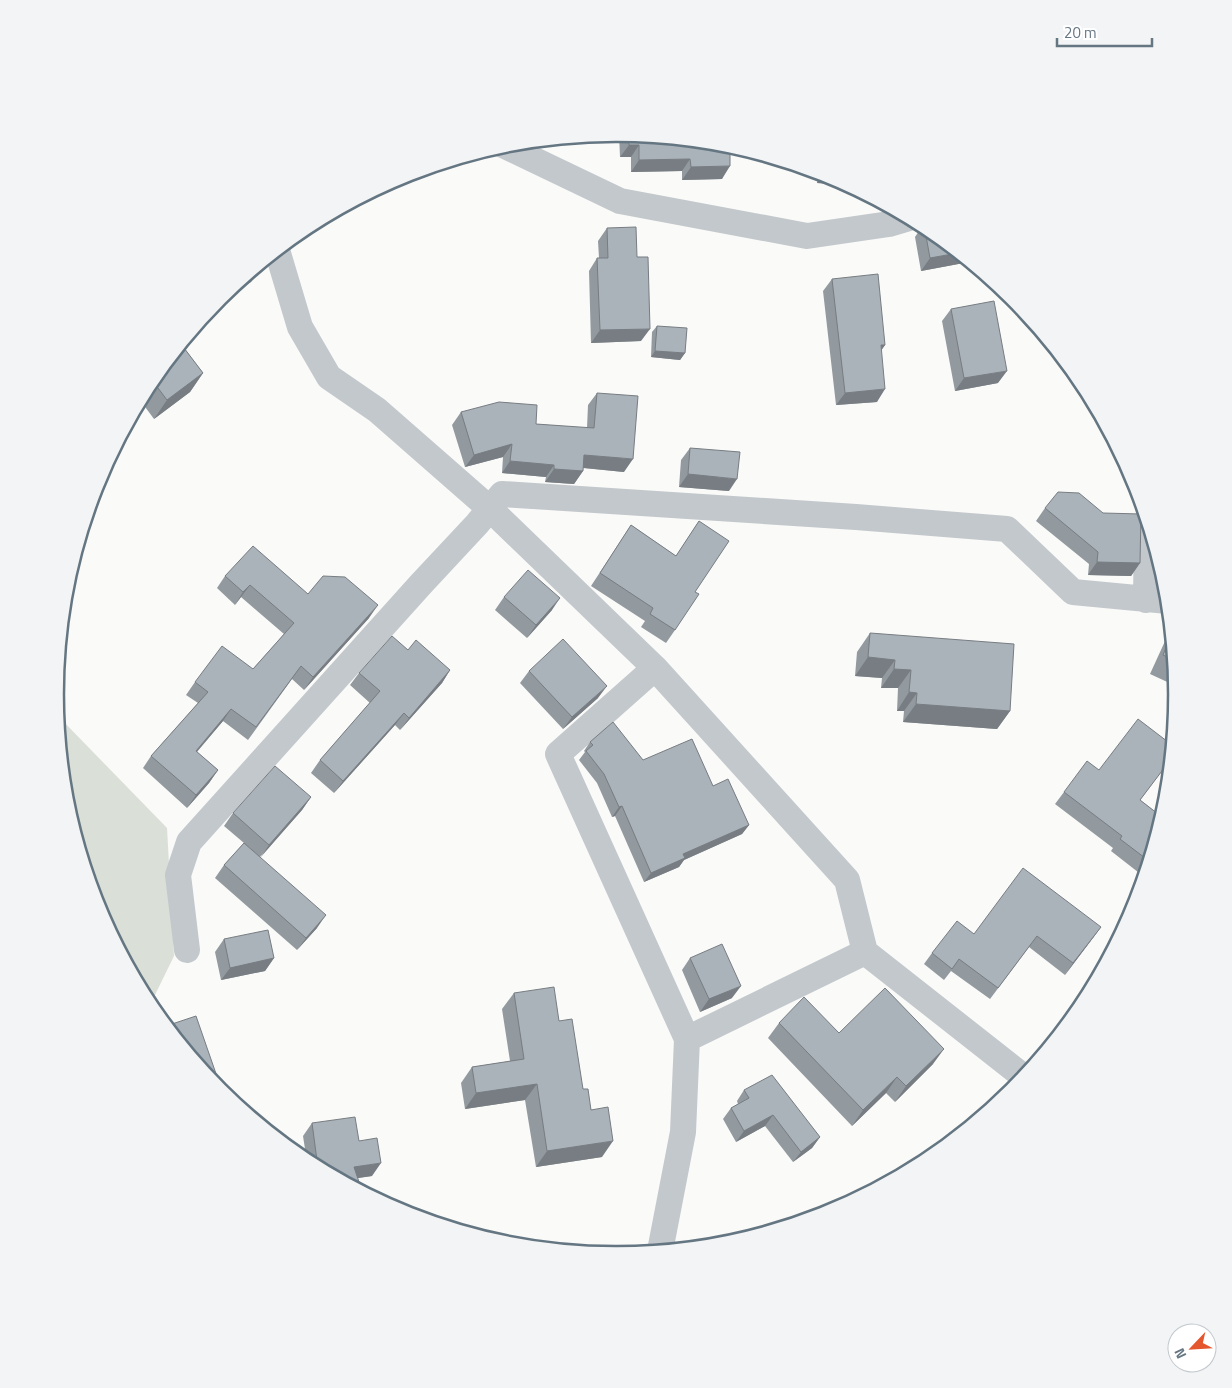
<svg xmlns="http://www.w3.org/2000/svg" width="1232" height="1388" font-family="'Titillium Web',sans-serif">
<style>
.green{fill:#dadfd7}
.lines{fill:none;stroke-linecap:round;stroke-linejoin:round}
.minor{stroke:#c3c8cc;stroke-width:26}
.wall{fill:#929a9f}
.shaded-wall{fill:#777d82}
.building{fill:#aab3b9;stroke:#777d82}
.rim{fill:none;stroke:#657683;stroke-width:2.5}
</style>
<rect width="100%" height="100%" fill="#fafaf8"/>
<path class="green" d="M 57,715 L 167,828 L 174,956 L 152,1001 L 148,1002 L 98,908 L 66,803 Z"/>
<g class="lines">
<path class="minor" d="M 503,145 L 620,201 L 807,236 L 889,224 L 909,218
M 277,250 L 300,327 L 329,377 L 377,410 L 489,508 L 655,668 L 847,880 L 865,952 L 1024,1077
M 1146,600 L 1147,522
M 655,668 L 558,754 L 687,1039 L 683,1132 L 660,1251
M 187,950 L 178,875 L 189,842 L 421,584 L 477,524 L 502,494 L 856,517 L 1007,529 L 1073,592 L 1168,601
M 687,1039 L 865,952"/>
</g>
<path class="wall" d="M 619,133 L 726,144 L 736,147 L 730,146 L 722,179 L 682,180 L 682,171 L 631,172 L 631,157 L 620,157 Z
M 818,172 L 831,176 L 849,185 L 817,183 Z
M 923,225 L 928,228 L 969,262 L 921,271 L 915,237 Z
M 607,228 L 637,257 L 641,341 L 591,343 L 589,271 L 597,258 L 599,258 L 598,241 Z
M 832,279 L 885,345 L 881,351 L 877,402 L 836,405 L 823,291 Z
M 951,309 L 998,383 L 955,391 L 942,321 Z
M 657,326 L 685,353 L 680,360 L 651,357 L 652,332 Z
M 181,344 L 203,373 L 190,392 L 154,419 L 140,400 L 150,382 Z
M 597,393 L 624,472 L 583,468 L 583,471 L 574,484 L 545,482 L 546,477 L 502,473 L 503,457 L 465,467 L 452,425 L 461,412 L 536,424 L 587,428 L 588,405 Z
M 690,448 L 729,491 L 679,487 L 681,460 Z
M 1045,508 L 1103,513 L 1140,563 L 1131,576 L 1088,575 L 1089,564 L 1036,521 Z
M 699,521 L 695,592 L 675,630 L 666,643 L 641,627 L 645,621 L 591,586 L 631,525 L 676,556 Z
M 1161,569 L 1164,579 L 1161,579 Z
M 225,576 L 308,594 L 369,618 L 304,690 L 292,679 L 248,740 L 223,721 L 197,752 L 218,770 L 209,783 L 187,808 L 143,768 L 151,756 L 198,703 L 186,695 L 195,682 L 253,669 L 284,634 L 241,597 L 235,605 L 217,588 Z
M 504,597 L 552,610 L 527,638 L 495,610 Z
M 1171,628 L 1176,686 L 1150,674 Z
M 870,633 L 1010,711 L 997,729 L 903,722 L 904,711 L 897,711 L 898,688 L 881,688 L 882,678 L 855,676 L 857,652 Z
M 408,650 L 450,670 L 442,683 L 400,730 L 395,725 L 334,793 L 311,773 L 320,760 L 370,703 L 350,685 L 359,673 Z
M 529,671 L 598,698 L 563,729 L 520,683 Z
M 590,742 L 713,786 L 749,825 L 742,834 L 684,860 L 679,867 L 644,882 L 615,816 L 612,817 L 597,783 L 579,760 L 585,752 L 584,751 Z
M 1172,745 L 1170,760 L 1140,800 L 1162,817 L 1145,873 L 1143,876 L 1111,851 L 1113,848 L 1055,804 L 1064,792 L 1099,770 Z
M 311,797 L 302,810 L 260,857 L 317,928 L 297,950 L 215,878 L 224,865 L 244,843 L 224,826 L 233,813 Z
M 1101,927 L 1065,975 L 1029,947 L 990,999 L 951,971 L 944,980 L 924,964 L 932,953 L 974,934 Z
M 224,939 L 274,958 L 265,971 L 221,980 L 215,952 Z
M 690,958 L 732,998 L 700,1012 L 682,970 Z
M 514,993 L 559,1021 L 583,1089 L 591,1110 L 602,1157 L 536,1167 L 525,1100 L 465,1109 L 461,1083 L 472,1067 L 510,1061 L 502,1009 Z
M 779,1023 L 839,1033 L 933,1064 L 895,1102 L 886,1093 L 852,1126 L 768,1038 Z
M 744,1090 L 820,1137 L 812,1148 L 793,1162 L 765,1126 L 736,1142 L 723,1119 L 731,1108 L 738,1104 L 737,1101 Z
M 312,1123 L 359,1141 L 372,1176 L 357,1178 L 362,1191 L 307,1162 L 303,1136 Z"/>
<path class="shaded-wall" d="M 580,137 L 542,143 L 544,140 Z
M 629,145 L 639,145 L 631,157 L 620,157 Z
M 690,159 L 682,171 L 631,172 L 639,160 Z
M 730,166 L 722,179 L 682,180 L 691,167 Z
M 824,174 L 831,176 L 849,185 L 817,183 Z
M 958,253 L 969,262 L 921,271 L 930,258 Z
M 260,269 L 251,282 L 216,301 L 220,297 L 241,280 Z
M 650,329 L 641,341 L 591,343 L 600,330 Z
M 881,345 L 885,345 L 876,357 Z
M 655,351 L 685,353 L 680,360 L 651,357 Z
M 1007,371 L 998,383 L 955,391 L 964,378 Z
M 203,373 L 190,392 L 154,419 L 167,400 Z
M 885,389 L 877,402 L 836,405 L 845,393 Z
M 512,444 L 503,457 L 465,467 L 474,455 Z
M 584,455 L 633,459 L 624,472 L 575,467 Z
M 510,461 L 554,465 L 546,477 L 502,473 Z
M 554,469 L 583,471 L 574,484 L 545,482 Z
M 688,474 L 737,479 L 729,491 L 679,487 Z
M 1097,562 L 1140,563 L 1131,576 L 1088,575 Z
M 250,585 L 235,605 L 243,592 Z
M 560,598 L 552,610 L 527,638 L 536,625 Z
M 378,605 L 369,618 L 304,690 L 313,677 Z
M 868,657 L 895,660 L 882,678 L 855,676 Z
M 894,669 L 911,670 L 898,688 L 881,688 Z
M 450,670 L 442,683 L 400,730 L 409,718 Z
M 607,686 L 598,698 L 563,729 L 572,717 Z
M 909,692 L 917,693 L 904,711 L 897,711 Z
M 916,704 L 1010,711 L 997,729 L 903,722 Z
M 231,709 L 223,721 L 187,763 L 196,751 Z
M 404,713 L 395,725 L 334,793 L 343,781 Z
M 218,770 L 209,783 L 187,808 L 196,795 Z
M 311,797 L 302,810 L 260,858 L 269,845 Z
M 622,806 L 615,816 L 612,817 L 619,807 Z
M 749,825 L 742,834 L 684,860 L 679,867 L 644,882 L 651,873 L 683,854 Z
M 326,915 L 317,928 L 297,950 L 306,938 Z
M 1101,927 L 1093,938 L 1065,975 L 1073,963 Z
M 274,958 L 265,971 L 221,980 L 230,968 Z
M 741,986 L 732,998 L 700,1012 L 709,999 Z
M 944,1049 L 933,1064 L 895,1102 L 906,1086 Z
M 897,1077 L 886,1093 L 852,1126 L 863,1110 Z
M 537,1084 L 525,1100 L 465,1109 L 476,1093 Z
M 773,1115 L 765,1126 L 736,1142 L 744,1131 Z
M 820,1137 L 812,1148 L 793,1162 L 801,1152 Z
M 613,1141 L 602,1157 L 536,1167 L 547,1151 Z
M 381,1163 L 372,1176 L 345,1180 L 354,1167 Z"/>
<path class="building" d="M 628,134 L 726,144 L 730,145 L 730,166 L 691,167 L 690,159 L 639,160 L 639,145 L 629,145 Z
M 924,225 L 928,228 L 958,253 L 930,258 Z
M 636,227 L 637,257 L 648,257 L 650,329 L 600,330 L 597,258 L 608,258 L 607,228 Z
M 258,266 L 260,269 L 241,280 Z
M 878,274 L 885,345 L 881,345 L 885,389 L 845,393 L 832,279 Z
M 994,301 L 1007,371 L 964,378 L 951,309 Z
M 657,326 L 687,328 L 685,353 L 655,351 Z
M 181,344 L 203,373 L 167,400 L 152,380 Z
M 597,393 L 638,396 L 633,459 L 584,455 L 583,471 L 554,469 L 554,465 L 510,461 L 512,444 L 474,455 L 461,412 L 499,402 L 537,405 L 536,424 L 594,428 Z
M 690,448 L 740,452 L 737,479 L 688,474 Z
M 1058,492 L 1079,493 L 1103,513 L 1141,514 L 1140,563 L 1097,562 L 1098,552 L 1045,508 Z
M 699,521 L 729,541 L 695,592 L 699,594 L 675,630 L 650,614 L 653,608 L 600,573 L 631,525 L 676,556 Z
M 253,546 L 308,594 L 323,576 L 345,577 L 378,605 L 313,677 L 301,666 L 256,727 L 231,709 L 196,751 L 218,770 L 196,795 L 151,756 L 208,692 L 195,682 L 222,646 L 253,669 L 294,623 L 250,585 L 243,592 L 225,576 Z
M 528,570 L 560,598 L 536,625 L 504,597 Z
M 870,633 L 1014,644 L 1010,711 L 916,704 L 917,693 L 909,692 L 911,670 L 894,669 L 895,660 L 868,657 Z
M 392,636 L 408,650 L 416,640 L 450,670 L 409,718 L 404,713 L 343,781 L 320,760 L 380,691 L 359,673 Z
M 1171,636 L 1174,660 L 1163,655 Z
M 563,639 L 607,686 L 572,717 L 529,671 Z
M 1138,719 L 1172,745 L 1171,759 L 1140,800 L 1162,817 L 1149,861 L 1120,839 L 1122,836 L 1064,792 L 1087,761 L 1099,770 Z
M 613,722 L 643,760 L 692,739 L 713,786 L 728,779 L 749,825 L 683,854 L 685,858 L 651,873 L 622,806 L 619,807 L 604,774 L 586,751 L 593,745 L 590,742 Z
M 275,766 L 311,797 L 269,845 L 233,813 Z
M 244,843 L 326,915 L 306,938 L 224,865 Z
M 1023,868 L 1101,927 L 1073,963 L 1037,936 L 998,988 L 959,959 L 952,969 L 932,953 L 957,921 L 974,934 Z
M 268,930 L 274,958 L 230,968 L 224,939 Z
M 722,944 L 741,986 L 709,999 L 690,958 Z
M 554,987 L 559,1021 L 572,1019 L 583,1089 L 588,1089 L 591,1110 L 608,1107 L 613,1141 L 547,1151 L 537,1084 L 476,1093 L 472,1067 L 524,1059 L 514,993 Z
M 885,988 L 944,1049 L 906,1086 L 897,1077 L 863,1110 L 779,1023 L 804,997 L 839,1033 Z
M 196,1016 L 222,1091 L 220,1092 L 219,1090 L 166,1026 Z
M 772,1075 L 820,1137 L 801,1152 L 773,1115 L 744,1131 L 731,1108 L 749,1098 L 744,1090 Z
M 355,1117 L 359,1141 L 377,1138 L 381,1163 L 354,1167 L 362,1191 L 318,1168 L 312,1123 Z
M 687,1244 L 707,1246 L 687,1248 Z"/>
<path d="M0 0H1232V1388H0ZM64 694a552 552 0 1 1 1104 0a552 552 0 1 1-1104 0Z" fill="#f3f4f5" fill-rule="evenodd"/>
<path class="rim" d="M64 694a552 552 0 1 1 1104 0a552 552 0 1 1-1104 0Z"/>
<g transform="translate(1192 1348) rotate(245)"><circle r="24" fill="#ffffff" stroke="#c1c8cd"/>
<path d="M0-4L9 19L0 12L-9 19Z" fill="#e4572e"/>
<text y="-8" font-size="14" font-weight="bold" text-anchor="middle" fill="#657683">N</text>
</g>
<path d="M1057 38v8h95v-8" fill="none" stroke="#657683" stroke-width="2.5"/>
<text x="1064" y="38" font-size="15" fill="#657683" stroke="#ffffff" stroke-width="4" paint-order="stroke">20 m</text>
</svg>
